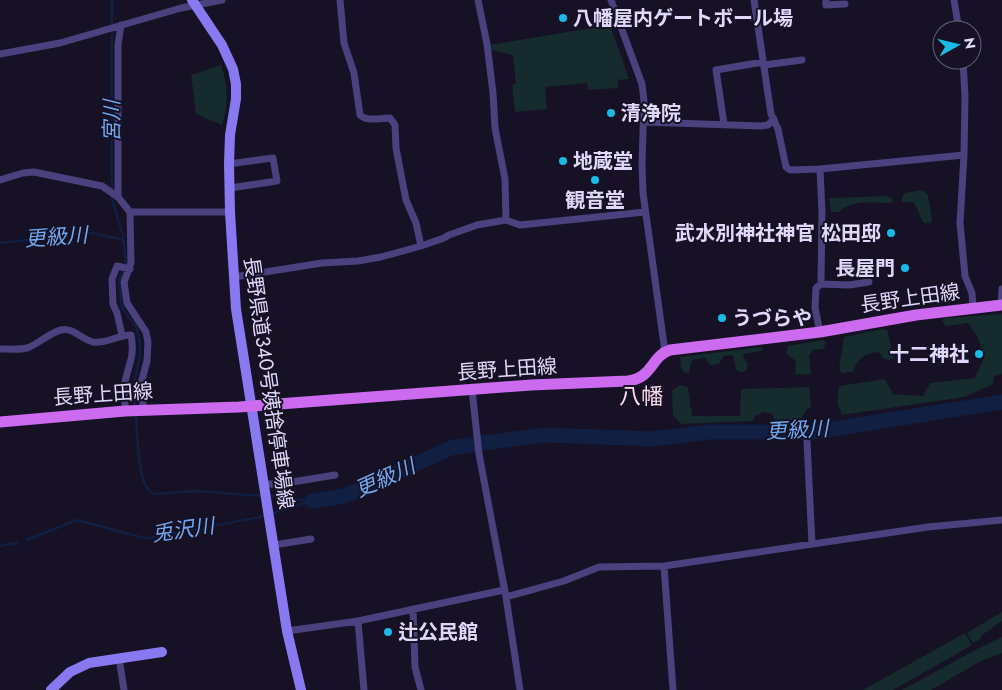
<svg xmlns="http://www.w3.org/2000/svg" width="1002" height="690" font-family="Jost,'Noto Sans JP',sans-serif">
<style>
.green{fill:#152b2d}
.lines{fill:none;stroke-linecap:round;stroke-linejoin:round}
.stream{stroke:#111f43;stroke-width:2.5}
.river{stroke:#111f43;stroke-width:15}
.street{stroke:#4a417e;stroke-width:7}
.secondary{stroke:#8979f1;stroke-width:10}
.primary{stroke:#cc6bf0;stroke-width:11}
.poi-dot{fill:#18bce7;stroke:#161124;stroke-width:2}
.labels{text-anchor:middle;stroke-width:4;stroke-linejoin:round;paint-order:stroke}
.poi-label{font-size:20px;font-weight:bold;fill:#e0d8fb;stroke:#161124;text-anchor:start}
.street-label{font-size:20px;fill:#e0d8fb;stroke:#161124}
.water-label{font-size:21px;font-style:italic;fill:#71a8f0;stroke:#161124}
.quarter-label{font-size:22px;fill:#fbdaec;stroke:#161124}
</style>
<rect width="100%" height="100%" fill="#161124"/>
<path class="green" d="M 610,25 L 629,79 L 618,80 L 618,88 L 588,90 L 587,83 L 545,87 L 547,109 L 515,112 L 512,85 L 516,84 L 513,55 L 491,50 L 490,45 Z
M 221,65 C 228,84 229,105 222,125 L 196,114 L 191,75 Z
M 922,190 L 928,195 L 932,220 L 930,223 L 924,223 L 921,218 L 914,202 L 902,202 L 901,200 L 904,193 Z
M 888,196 L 894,200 L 891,203 C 873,203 852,199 839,212 L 831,212 L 829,199 L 831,198 Z
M 1002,314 L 1002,374 L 994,376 L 993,384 L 965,397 L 842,415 L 837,402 L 839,386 L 885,379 L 893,394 L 923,396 L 930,383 L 975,378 L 985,356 L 976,334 L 968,323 L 946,326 L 942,321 L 944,318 Z
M 883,329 L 887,330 L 894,358 L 889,360 L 883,358 L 879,352 C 865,353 857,359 853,372 L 842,373 L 839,369 L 844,337 Z
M 824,340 L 826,343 L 823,349 L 813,350 L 809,356 L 811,375 L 795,374 L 796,361 L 786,354 L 788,346 Z
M 762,347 L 763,349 L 761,351 L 744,354 L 743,357 L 748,364 L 746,371 L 741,372 L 736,370 L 733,355 L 724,356 C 720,363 718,366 710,365 L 705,358 L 692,360 L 689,373 L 685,373 L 681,368 L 680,357 Z
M 680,385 L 688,387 L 692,416 L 740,416 L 741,389 L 809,387 L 811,407 L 806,410 L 801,420 L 774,421 L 773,414 L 764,412 L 755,416 L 753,421 L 681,424 L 673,415 L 672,390 Z
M 1002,612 L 1002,621 L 982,635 L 979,640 L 973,643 L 967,633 Z
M 965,633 L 972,645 L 969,647 L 893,690 L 863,690 Z
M 1002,637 L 1002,653 L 981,661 L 931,690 L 902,690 L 977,649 Z"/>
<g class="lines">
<path class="stream" d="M 112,0 L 112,200 L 123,235 L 126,261 L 119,281 L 122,308 L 136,326 L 140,342 L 140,356 L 133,389 L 135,407
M 0,243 L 27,240 L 44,235 L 92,233 L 124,240
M 136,415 C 137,431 138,476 147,488 C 149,492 152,493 156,494 L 195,491 L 264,496
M 269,496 C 284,496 297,501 312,501
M 271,514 L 308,502
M 26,540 L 77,520 L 144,538 L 150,538 L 265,516
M 0,546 L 17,543"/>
<path class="river" d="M 312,501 L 345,496 L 451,448 L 483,443 L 545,435 L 654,439 L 708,432 L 814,432 L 1002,402"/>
<path class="street" d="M 340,0 L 344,43 L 354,73 L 360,115 C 367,122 381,118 390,118 L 395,125 L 396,148 L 406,200 L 416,223 L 421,246
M 478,0 L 487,44 L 493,93 L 495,128 L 505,179 L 506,220
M 611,0 L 642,84 L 644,101 L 642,164 L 643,193 L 665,352
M 754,0 L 771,114 L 778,129 L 786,167 L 790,170 L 820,169 L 822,212 L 821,284 L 816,288 L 815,308 L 820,332
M 826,0 L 826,5 L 845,4
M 954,0 L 959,30
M 0,54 L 60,43 L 181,8 L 222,0
M 963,60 L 965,97 L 964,155 L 960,223 L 965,276 L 972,293 L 973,308
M 764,65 L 802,60
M 644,122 L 761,126 L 768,125 L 774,119
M 724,124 L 716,70 L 763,62
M 229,164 L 273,158 L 277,181 L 230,188
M 820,169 L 964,155
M 0,180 L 23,173 L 34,172 L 102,186 L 118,197 L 130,212 L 230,212
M 118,197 L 118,45 L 121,25
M 130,212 L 131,263 L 124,282 L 127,303 L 146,332 L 148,342 L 147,361 L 140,387 L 144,409
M 234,277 L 322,263 L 358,261 L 381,257 L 421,246 L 444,238 L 449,235 L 477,225 L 506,220 L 520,225 L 645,212
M 821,284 L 849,285 L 869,282
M 1001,306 L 1002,289
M 122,335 L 117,313 L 113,304 L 112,279 L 117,266 L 130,269
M 0,349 C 8,349 19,350 27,348 C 37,345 49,333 61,330 C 73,327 82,340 93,342 C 107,344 117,335 131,335 C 135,356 129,363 125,382 C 124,391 125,401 125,411
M 472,390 L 479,454 L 506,597 L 520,690
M 807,441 L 812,544
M 265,484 L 280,484 L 335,475
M 274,545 L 311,539
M 664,566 L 673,690
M 506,597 L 564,581 L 599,567 L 664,566 L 928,527 L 1002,520
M 413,609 L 415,667 L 421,690
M 358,621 L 364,690
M 287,631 L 358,621 L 504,590
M 119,658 L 124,690"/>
<path class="secondary" d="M 192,0 L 222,45 L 233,69 L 236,84 L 236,99 L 230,135 L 229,164 L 230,212 L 236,309 L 287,631 L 301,690
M 51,690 L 70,672 L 89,663 L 162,652"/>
<path class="primary" d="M 0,422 L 125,411 L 239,407 L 531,385 L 628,381 C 653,378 651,356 670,350 L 820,332 L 916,315 L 1002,305"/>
</g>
<g class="poi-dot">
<circle cx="563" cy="18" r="5"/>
<circle cx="611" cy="113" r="5"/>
<circle cx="563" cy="161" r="5"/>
<circle cx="595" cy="180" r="5"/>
<circle cx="891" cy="233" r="5"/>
<circle cx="905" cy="268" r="5"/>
<circle cx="722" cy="318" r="5"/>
<circle cx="979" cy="354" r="5"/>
<circle cx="388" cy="632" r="5"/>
</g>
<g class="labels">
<g class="poi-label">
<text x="573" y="25">八幡屋内ゲートボール場</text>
<text x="621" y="120">清浄院</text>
<text x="573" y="168">地蔵堂</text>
<text x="595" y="207" text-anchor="middle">観音堂</text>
<text x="881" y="240" text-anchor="end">武水別神社神官 松田邸</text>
<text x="895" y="275" text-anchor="end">長屋門</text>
<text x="732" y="325">うづらや</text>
<text x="969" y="361" text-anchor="end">十二神社</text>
<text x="398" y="639">辻公民館</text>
</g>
<g class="street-label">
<text transform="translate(910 298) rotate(-8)" y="7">長野上田線</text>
<text transform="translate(507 369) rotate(-4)" y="7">長野上田線</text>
<text transform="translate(269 383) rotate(82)" y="7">長野県道340号姨捨停車場線</text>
<text transform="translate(103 394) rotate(-4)" y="7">長野上田線</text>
</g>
<g class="water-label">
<text transform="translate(112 121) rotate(-90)" y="7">宮川</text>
<text transform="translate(56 237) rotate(-4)" y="7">更級川</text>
<text transform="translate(797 430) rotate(-3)" y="7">更級川</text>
<text transform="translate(385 478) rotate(-24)" y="7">更級川</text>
<text transform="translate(183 530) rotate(-8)" y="7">兎沢川</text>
</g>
<g class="quarter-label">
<text x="641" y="404">八幡</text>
</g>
</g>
<g transform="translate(957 45) rotate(82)"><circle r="24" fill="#161124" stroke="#67617a"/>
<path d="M0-4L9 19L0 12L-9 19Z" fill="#18bce7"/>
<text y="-8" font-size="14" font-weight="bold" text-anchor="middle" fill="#e0d8fb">N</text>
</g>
</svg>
